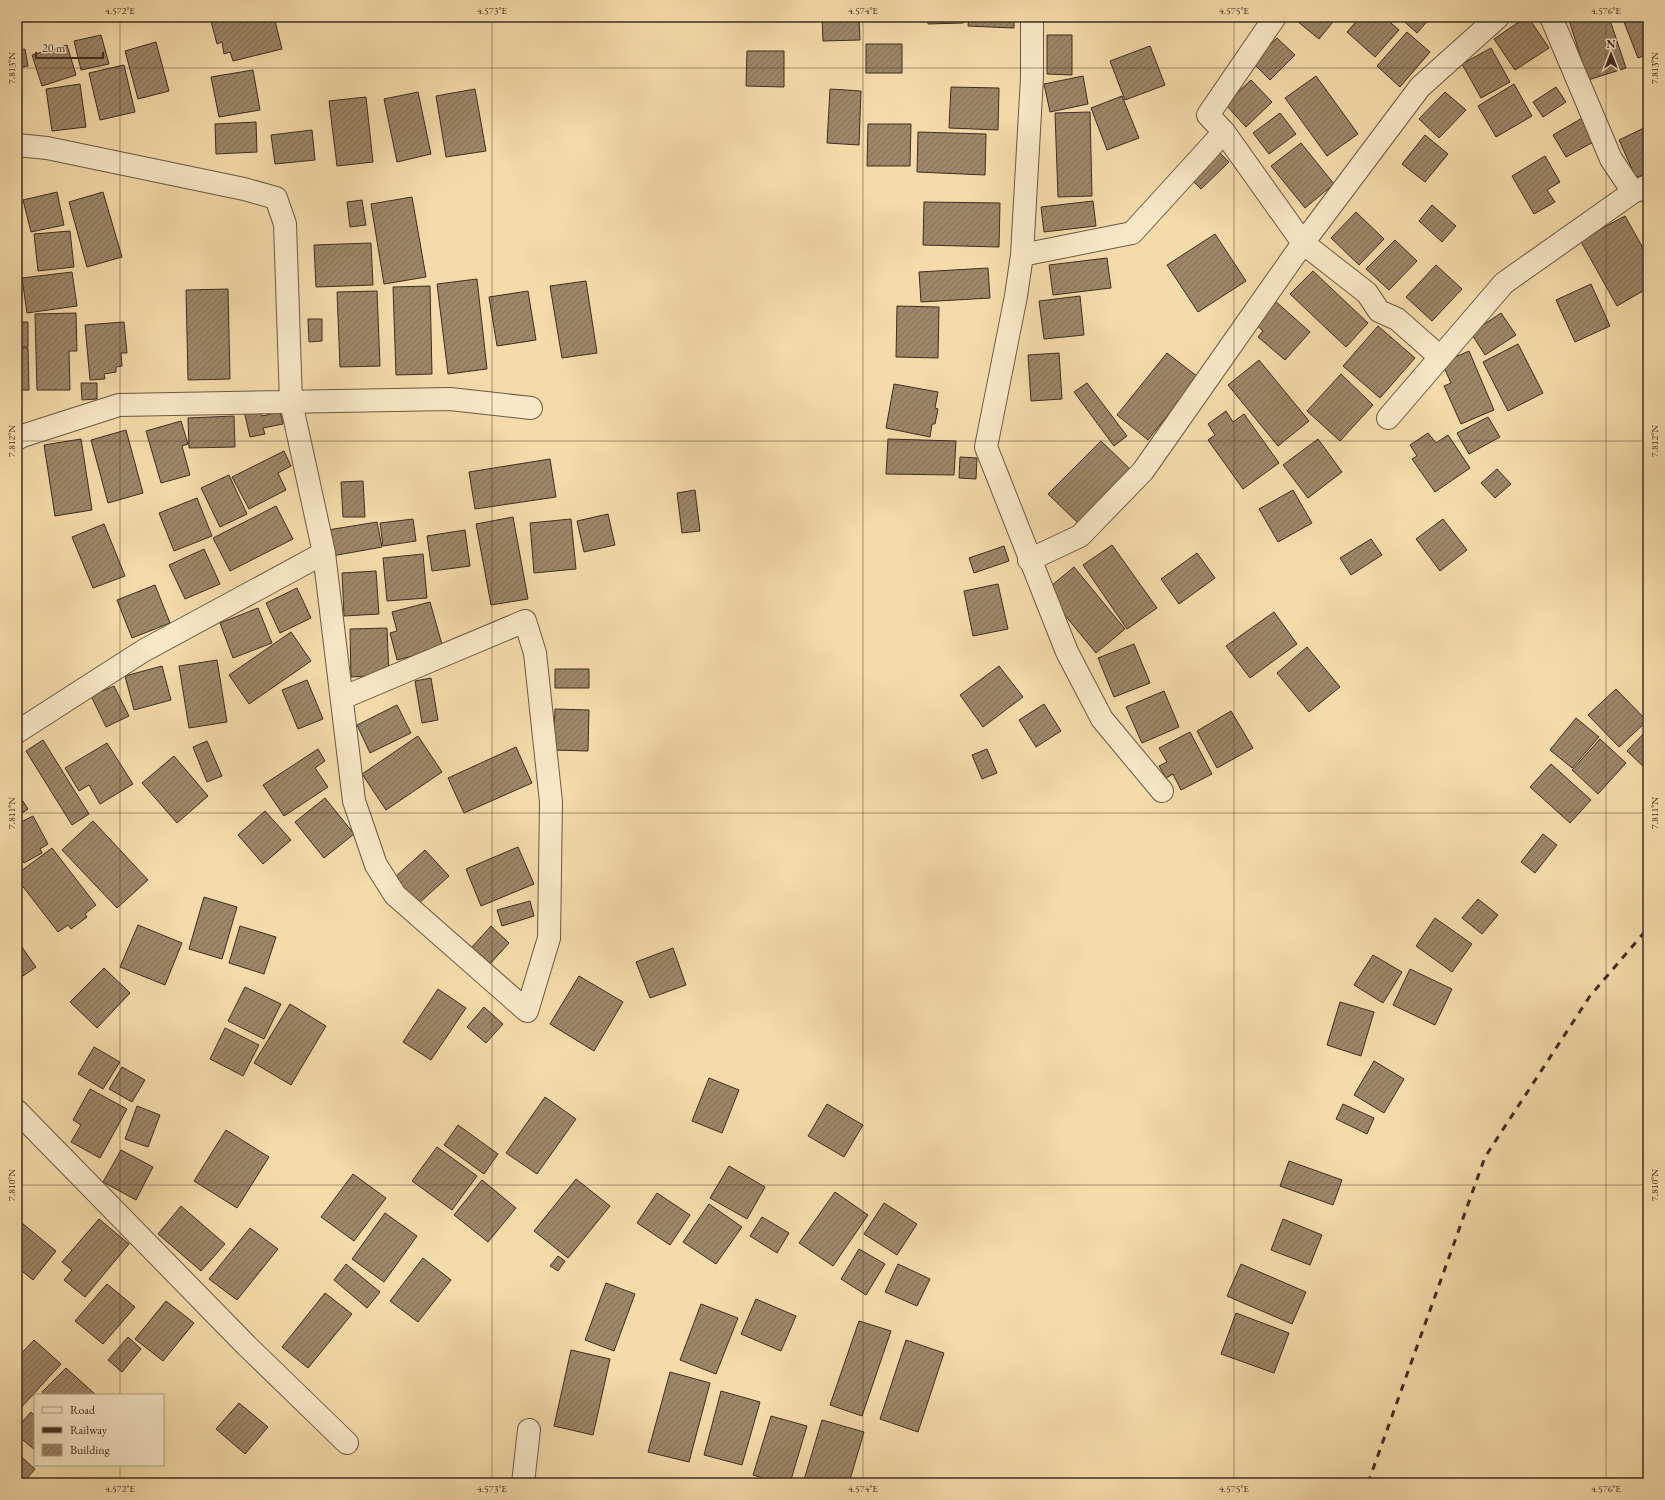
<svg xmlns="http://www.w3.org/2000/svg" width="1665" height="1500" font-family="'EB Garamond',serif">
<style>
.building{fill:url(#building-hatch);stroke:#3f2c22}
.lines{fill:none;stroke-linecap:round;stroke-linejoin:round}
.minor-casing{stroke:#6c5844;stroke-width:24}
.minor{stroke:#f8e8c8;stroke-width:22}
.rail{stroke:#3f2c22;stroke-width:3;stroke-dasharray:7 7;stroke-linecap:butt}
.ticks{fill:none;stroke:#3f2c22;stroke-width:1;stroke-opacity:0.45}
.neatline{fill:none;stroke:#3f2c22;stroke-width:1.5}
.ticks-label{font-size:10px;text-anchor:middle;fill:#3f2c22}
</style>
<defs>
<pattern id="building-hatch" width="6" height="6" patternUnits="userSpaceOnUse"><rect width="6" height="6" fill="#9e8769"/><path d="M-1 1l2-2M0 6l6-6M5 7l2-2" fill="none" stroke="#826f56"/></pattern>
</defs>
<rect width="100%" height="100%" fill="#f5dbaa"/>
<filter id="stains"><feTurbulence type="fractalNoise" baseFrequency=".005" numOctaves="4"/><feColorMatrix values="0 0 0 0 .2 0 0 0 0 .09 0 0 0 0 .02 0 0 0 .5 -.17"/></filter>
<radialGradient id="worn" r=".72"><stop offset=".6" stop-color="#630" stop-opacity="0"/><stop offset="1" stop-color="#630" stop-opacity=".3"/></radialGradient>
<path class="building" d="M 228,17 L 274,17 L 282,49 L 233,61 L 230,52 L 224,54 L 222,42 L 217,44 L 211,21 Z
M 822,17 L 859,17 L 860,40 L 823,41 Z
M 928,17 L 963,17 L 963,23 L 928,24 Z
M 969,17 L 1014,17 L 1014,28 L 968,26 Z
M 1292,17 L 1337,17 L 1319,39 Z
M 1360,17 L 1384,17 L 1399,30 L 1375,57 L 1347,32 Z
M 1399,17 L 1431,17 L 1417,33 Z
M 1526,17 L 1528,17 L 1549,48 L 1515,70 L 1494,39 Z
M 1568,17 L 1609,17 L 1626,68 L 1588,80 Z
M 1636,17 L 1648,17 L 1648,54 L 1638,58 L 1624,22 Z
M 1407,32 L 1430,52 L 1400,87 L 1377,66 Z
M 101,35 L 109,64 L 81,70 L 74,41 Z
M 1047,35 L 1072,35 L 1072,75 L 1047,74 Z
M 1277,38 L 1295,55 L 1270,80 L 1252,62 Z
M 156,42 L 169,91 L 138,99 L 125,51 Z
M 866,44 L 902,44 L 902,73 L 866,73 Z
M 67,45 L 76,75 L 42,86 L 32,55 Z
M 1150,46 L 1165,85 L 1125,100 L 1110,61 Z
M 1491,48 L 1510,82 L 1481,98 L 1462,64 Z
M 25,49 L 28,66 L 17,68 L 17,50 Z
M 747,51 L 784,51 L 784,87 L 746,86 Z
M 124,65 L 135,112 L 100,120 L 89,73 Z
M 253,70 L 260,110 L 219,117 L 211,77 Z
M 1083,76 L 1088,104 L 1050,112 L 1044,84 Z
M 1316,76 L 1358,134 L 1327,156 L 1285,98 Z
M 1251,80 L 1272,102 L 1246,127 L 1225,104 Z
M 80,84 L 86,127 L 52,131 L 46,89 Z
M 1514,84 L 1532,116 L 1496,137 L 1478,106 Z
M 951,87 L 999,88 L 998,130 L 949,128 Z
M 1556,87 L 1566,102 L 1543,117 L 1533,102 Z
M 475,89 L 486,151 L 446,157 L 436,96 Z
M 830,89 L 861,91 L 859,145 L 827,143 Z
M 418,92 L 431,154 L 397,162 L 384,99 Z
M 1445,92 L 1466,110 L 1439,138 L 1419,119 Z
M 1122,96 L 1139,138 L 1107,150 L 1091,108 Z
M 366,97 L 373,162 L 337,166 L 329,101 Z
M 1090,112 L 1092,196 L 1058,197 L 1055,113 Z
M 1280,113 L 1296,134 L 1269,154 L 1253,133 Z
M 1584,117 L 1597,140 L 1566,157 L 1553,135 Z
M 256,122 L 257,152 L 216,154 L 215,124 Z
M 868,124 L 911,124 L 910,166 L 867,166 Z
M 1648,126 L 1648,172 L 1636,178 L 1619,140 Z
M 312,130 L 315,160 L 275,164 L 271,135 Z
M 918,132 L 986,134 L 985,175 L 917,172 Z
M 1425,135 L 1448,154 L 1425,182 L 1402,164 Z
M 1301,143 L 1334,184 L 1305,208 L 1271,166 Z
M 1217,150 L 1229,162 L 1201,189 L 1189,177 Z
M 1545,156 L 1560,182 L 1547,190 L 1555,202 L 1534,214 L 1512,176 Z
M 57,192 L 64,225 L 31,232 L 23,200 Z
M 103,192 L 122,257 L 87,267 L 69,202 Z
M 412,197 L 426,277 L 384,284 L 371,204 Z
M 362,200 L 366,225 L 350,227 L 347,202 Z
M 1093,201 L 1096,226 L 1044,232 L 1041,207 Z
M 924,202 L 1000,203 L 999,247 L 923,245 Z
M 1432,205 L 1456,226 L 1442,242 L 1419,221 Z
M 1356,212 L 1384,239 L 1359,265 L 1331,238 Z
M 1625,216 L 1648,257 L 1648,288 L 1617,306 L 1580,240 Z
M 70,231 L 74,267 L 38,271 L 34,234 Z
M 1215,234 L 1246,281 L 1198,312 L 1167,265 Z
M 1395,240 L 1417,261 L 1389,290 L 1366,269 Z
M 371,243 L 373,285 L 316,287 L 314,245 Z
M 17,246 L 22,270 L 17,271 Z
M 1107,258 L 1111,288 L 1053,295 L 1049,265 Z
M 1436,265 L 1462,289 L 1432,321 L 1406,297 Z
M 988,268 L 990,298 L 921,302 L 919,272 Z
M 1313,271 L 1368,323 L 1346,347 L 1290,294 Z
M 72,272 L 77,306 L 27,313 L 22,278 Z
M 477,279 L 487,369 L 448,374 L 437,284 Z
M 586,281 L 597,353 L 562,358 L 550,286 Z
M 1591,284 L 1610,326 L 1575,342 L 1556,300 Z
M 430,286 L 432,374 L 396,375 L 393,287 Z
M 228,289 L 230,379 L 188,380 L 186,290 Z
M 377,291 L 380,366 L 340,367 L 337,292 Z
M 528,291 L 536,340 L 497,346 L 489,297 Z
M 1080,296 L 1084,335 L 1044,339 L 1039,301 Z
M 1274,300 L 1310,332 L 1285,360 L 1258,337 L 1263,331 L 1254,323 Z
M 897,306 L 939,307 L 938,358 L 896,357 Z
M 76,313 L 77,351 L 69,351 L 70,390 L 37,390 L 35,314 Z
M 1501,313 L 1516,335 L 1485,355 L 1471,333 Z
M 308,319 L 322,319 L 322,341 L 309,342 Z
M 17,322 L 28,322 L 28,347 L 17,347 Z
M 124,322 L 127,353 L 121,353 L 122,366 L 116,367 L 116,372 L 104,374 L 105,379 L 90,380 L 85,325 Z
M 1378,326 L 1415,358 L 1380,398 L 1343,366 Z
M 1518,344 L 1543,393 L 1508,411 L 1483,362 Z
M 17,348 L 28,348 L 29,390 L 17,390 Z
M 1469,351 L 1494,410 L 1461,424 L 1444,386 L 1451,383 L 1442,363 Z
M 1059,353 L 1062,399 L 1031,401 L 1028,355 Z
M 1167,353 L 1198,377 L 1148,440 L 1117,415 Z
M 1259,360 L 1309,421 L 1278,446 L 1228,385 Z
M 1341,374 L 1373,405 L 1340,441 L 1307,411 Z
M 81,383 L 97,383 L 97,399 L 82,400 Z
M 1087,383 L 1127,436 L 1114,446 L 1074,392 Z
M 894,384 L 938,392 L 935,408 L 938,409 L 935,424 L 932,424 L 930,437 L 886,428 Z
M 260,408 L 262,416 L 280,412 L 283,424 L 263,428 L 265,434 L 250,437 L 244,411 Z
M 1226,411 L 1233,422 L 1244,414 L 1279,463 L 1243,489 L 1208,440 L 1215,435 L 1208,424 Z
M 234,416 L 235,447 L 189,448 L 188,418 Z
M 1488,417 L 1500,437 L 1469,454 L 1457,433 Z
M 181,421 L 188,444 L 182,446 L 190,475 L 161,483 L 146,431 Z
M 126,430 L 143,493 L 108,503 L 91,440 Z
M 1428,433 L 1436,443 L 1448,435 L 1470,468 L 1435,492 L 1412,459 L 1417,456 L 1410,445 Z
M 81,439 L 92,510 L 55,516 L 44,445 Z
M 888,439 L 956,441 L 954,475 L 886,474 Z
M 1318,439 L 1342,472 L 1308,498 L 1283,465 Z
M 1101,441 L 1132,471 L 1079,524 L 1048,494 Z
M 284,451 L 291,466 L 278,473 L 286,490 L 249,509 L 232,477 Z
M 960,457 L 977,458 L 976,479 L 959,478 Z
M 550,459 L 556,497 L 475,509 L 469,472 Z
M 1497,469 L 1511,484 L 1495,498 L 1481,483 Z
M 229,475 L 247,514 L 220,527 L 201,488 Z
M 363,481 L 365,517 L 343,517 L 341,482 Z
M 695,490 L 700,531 L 682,533 L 677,493 Z
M 1293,490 L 1312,523 L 1278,542 L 1259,509 Z
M 197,498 L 212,536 L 174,551 L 159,513 Z
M 276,506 L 293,539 L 230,571 L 213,538 Z
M 608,514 L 615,545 L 584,552 L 577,521 Z
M 513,517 L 528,599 L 491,605 L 476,524 Z
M 413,519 L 416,541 L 383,546 L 380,523 Z
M 571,519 L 576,569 L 534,573 L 530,523 Z
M 1443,519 L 1467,550 L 1440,571 L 1416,539 Z
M 377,522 L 382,547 L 332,556 L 328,530 Z
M 104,524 L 125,576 L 93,588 L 72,537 Z
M 465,530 L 470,566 L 432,571 L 427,536 Z
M 1371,539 L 1382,555 L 1351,575 L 1340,558 Z
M 1112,545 L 1157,608 L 1127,629 L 1083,565 Z
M 1004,546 L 1009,561 L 974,573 L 969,558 Z
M 204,549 L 220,584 L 185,599 L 169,565 Z
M 1197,553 L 1215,578 L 1179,604 L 1161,579 Z
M 423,554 L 427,598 L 387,601 L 383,558 Z
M 1074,567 L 1125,629 L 1096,653 L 1045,591 Z
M 376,571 L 379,614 L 344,616 L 342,573 Z
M 998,584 L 1008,629 L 973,636 L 964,591 Z
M 155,585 L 170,623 L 132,638 L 117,600 Z
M 297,588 L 311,618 L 280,633 L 266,603 Z
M 430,602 L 443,648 L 397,660 L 390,633 L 397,631 L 392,612 Z
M 258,608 L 272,643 L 233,658 L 220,623 Z
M 1274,612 L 1297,644 L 1250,678 L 1226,646 Z
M 387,628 L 389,675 L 351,677 L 350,629 Z
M 291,632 L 311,661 L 249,704 L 229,675 Z
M 1134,644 L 1150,683 L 1114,697 L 1098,658 Z
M 1307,647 L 1340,687 L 1309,712 L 1277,673 Z
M 217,660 L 227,722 L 189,728 L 179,666 Z
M 162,666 L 171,700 L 134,710 L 125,676 Z
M 999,666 L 1023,697 L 983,727 L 960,695 Z
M 555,669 L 589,669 L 589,688 L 555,688 Z
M 431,678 L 438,720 L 422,723 L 415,681 Z
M 307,680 L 323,719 L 298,729 L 282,690 Z
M 114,686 L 129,716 L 106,727 L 91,696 Z
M 1616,689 L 1647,721 L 1619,747 L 1588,715 Z
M 1164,691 L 1179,727 L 1142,743 L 1126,707 Z
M 1044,704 L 1061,731 L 1036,747 L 1019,720 Z
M 397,705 L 411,733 L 370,753 L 357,725 Z
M 555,709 L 589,710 L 588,751 L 553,750 Z
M 1231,711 L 1253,748 L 1217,768 L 1197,731 Z
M 1576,718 L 1599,737 L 1572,768 L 1550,750 Z
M 1648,729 L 1648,771 L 1627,751 Z
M 1190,732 L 1212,774 L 1181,790 L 1173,774 L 1166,778 L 1159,766 L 1167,762 L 1159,748 Z
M 418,736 L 442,772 L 386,810 L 362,774 Z
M 1600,739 L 1626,763 L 1598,794 L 1572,770 Z
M 43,740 L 89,814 L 72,825 L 26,751 Z
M 207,741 L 222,776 L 207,782 L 193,747 Z
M 107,743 L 133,784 L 100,804 L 89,785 L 79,791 L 65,768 Z
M 516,747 L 532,783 L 464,813 L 448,778 Z
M 318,749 L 325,761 L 315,768 L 328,787 L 284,816 L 263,785 Z
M 987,749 L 997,773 L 982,779 L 972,755 Z
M 174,756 L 208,796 L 177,823 L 142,783 Z
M 1551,764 L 1591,800 L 1570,823 L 1530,787 Z
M 17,792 L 28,809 L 17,817 Z
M 325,798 L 354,834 L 324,858 L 295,822 Z
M 265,811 L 291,840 L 263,864 L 238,835 Z
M 33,816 L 48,844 L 40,849 L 42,853 L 24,863 L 20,856 L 17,857 L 17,824 Z
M 93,821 L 148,880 L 117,908 L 62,850 Z
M 1543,834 L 1557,845 L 1535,873 L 1521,862 Z
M 518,847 L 534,884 L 481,906 L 466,869 Z
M 52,848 L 96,905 L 85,914 L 87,917 L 71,929 L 68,925 L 58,932 L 17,879 L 17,874 Z
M 425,850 L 449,876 L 418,904 L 394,878 Z
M 204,897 L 237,907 L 222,959 L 189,949 Z
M 1478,899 L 1498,915 L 1482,934 L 1462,918 Z
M 530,901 L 534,916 L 502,926 L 497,910 Z
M 1435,918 L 1472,944 L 1452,972 L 1416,946 Z
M 138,925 L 182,943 L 165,985 L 120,967 Z
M 240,926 L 276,937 L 264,974 L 229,963 Z
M 491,926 L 509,943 L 489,965 L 471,948 Z
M 17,940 L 36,967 L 17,980 Z
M 673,948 L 686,985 L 650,998 L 636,962 Z
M 1373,955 L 1402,972 L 1383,1003 L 1354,985 Z
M 104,968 L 130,993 L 97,1028 L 70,1002 Z
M 1410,969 L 1452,989 L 1435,1025 L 1393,1005 Z
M 579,976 L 623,1002 L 594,1051 L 550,1024 Z
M 245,987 L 281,1004 L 264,1039 L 228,1021 Z
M 438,989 L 466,1008 L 431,1060 L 403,1042 Z
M 1340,1002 L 1374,1012 L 1361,1056 L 1327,1045 Z
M 290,1004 L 326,1026 L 291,1085 L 254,1063 Z
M 484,1007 L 503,1024 L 486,1043 L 467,1027 Z
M 225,1028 L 259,1045 L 243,1076 L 210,1059 Z
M 94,1047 L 120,1062 L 103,1089 L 78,1074 Z
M 1374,1061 L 1404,1079 L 1384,1113 L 1354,1095 Z
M 122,1067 L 145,1080 L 132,1102 L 109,1089 Z
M 709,1078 L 739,1090 L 722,1133 L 692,1121 Z
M 90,1089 L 127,1109 L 100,1158 L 71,1142 L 81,1125 L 73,1120 Z
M 545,1097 L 576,1119 L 537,1174 L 506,1153 Z
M 827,1104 L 863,1125 L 844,1157 L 808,1136 Z
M 1343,1104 L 1374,1118 L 1367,1134 L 1336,1119 Z
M 137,1106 L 160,1115 L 148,1147 L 125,1139 Z
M 458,1125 L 498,1154 L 484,1174 L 444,1145 Z
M 226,1130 L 269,1157 L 237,1208 L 194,1181 Z
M 437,1147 L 477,1176 L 452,1210 L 412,1181 Z
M 121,1150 L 153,1167 L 136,1200 L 103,1182 Z
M 1289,1161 L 1342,1180 L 1333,1205 L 1280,1186 Z
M 729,1166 L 765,1187 L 747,1219 L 710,1198 Z
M 353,1174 L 386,1198 L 354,1241 L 321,1217 Z
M 576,1179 L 610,1206 L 568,1258 L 534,1231 Z
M 482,1180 L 516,1208 L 488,1242 L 454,1215 Z
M 835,1192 L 868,1215 L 833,1266 L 799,1243 Z
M 657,1193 L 690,1215 L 670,1245 L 637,1223 Z
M 884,1203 L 917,1224 L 897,1255 L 864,1234 Z
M 709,1204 L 742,1227 L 716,1264 L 683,1242 Z
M 181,1206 L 225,1244 L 201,1271 L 158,1234 Z
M 385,1213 L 417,1236 L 384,1282 L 352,1259 Z
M 762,1217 L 789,1233 L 777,1253 L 750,1236 Z
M 17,1219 L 56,1251 L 33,1280 L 17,1267 Z
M 99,1219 L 129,1244 L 85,1297 L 64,1280 L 72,1270 L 62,1262 Z
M 1283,1219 L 1322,1235 L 1310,1265 L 1271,1250 Z
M 250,1228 L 278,1249 L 237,1300 L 209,1279 Z
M 859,1249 L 885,1264 L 866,1295 L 841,1279 Z
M 558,1256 L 565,1261 L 558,1271 L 550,1266 Z
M 423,1258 L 451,1280 L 418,1322 L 390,1301 Z
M 346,1264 L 380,1292 L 367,1308 L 334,1280 Z
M 898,1264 L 930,1279 L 917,1306 L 885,1292 Z
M 1241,1264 L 1306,1292 L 1292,1324 L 1227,1296 Z
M 606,1283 L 635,1294 L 614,1351 L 585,1340 Z
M 107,1284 L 135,1307 L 103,1344 L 75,1321 Z
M 325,1293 L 352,1314 L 308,1368 L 282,1347 Z
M 756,1299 L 796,1316 L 781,1351 L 741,1334 Z
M 166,1301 L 194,1323 L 163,1361 L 135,1339 Z
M 701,1304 L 738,1318 L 716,1374 L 680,1360 Z
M 1236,1313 L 1289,1333 L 1274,1373 L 1221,1354 Z
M 859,1321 L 891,1331 L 862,1416 L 830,1405 Z
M 128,1337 L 141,1349 L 122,1372 L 108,1360 Z
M 34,1340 L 61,1364 L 17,1412 L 17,1358 Z
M 906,1340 L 944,1353 L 918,1432 L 880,1419 Z
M 571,1350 L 610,1359 L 593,1435 L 554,1426 Z
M 66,1368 L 96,1395 L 45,1395 L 42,1392 Z
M 670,1372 L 710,1383 L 689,1462 L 648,1452 Z
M 721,1391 L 760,1402 L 742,1465 L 704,1455 Z
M 239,1403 L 268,1427 L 245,1454 L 216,1429 Z
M 31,1412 L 35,1416 L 35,1450 L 17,1435 L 17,1428 Z
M 771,1416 L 807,1426 L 790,1483 L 778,1483 L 753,1475 Z
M 822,1420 L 864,1432 L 849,1483 L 803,1483 Z
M 17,1453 L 35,1469 L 23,1483 L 17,1483 Z"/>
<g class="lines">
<g class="minor-casing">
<path id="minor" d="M 1032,17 L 1032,77 L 1022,255 L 1016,296 L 986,447 L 1067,652 L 1102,719 L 1162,791
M 1275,17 L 1208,115 L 1224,132 L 1303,243 L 1367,293 L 1379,311 L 1397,319 L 1440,357
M 1551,17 L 1611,159 L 1633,192
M 17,145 L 47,148 L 244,189 L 276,198 L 285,224 L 291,402 L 324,553 L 354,801 L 376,865 L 395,895 L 527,1011 L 549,938 L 551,802 L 535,653 L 525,621 L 342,698
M 1022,255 L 1132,233 L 1224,132
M 1388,418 L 1504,283 L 1633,192 L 1648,186
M 17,439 L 22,436 L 119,405 L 450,399 L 531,408
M 1029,560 L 1080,536 L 1143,471 L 1303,243 L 1420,87 L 1498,17
M 17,732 L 143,651 L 324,553
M 17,1111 L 247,1346 L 347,1443
M 523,1483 L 529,1430"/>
</g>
<use href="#minor" class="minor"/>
<path class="rail" d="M 1368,1483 L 1485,1157 L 1590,996 L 1648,928"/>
</g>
<path class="ticks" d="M 120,17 L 120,1395M 492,17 L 492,1483M 863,17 L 863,1483M 1234,17 L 1234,1483M 1606,17 L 1606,1483M 17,68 L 1648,68M 17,441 L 1648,441M 17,813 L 1648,813M 17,1185 L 1648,1185M 120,1465 L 120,1483"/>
<rect width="1665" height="1500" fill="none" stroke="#f5dbaa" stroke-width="44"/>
<rect x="34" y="1394" width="130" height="72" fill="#f8e8c8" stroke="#ae9d86"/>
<rect x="42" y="1407" width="20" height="6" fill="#f8e8c8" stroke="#ae9d86"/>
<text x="70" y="1414" font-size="12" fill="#3f2c22">Road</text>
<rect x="42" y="1427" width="20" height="6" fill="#3f2c22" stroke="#ae9d86"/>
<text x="70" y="1434" font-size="12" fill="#3f2c22">Railway</text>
<rect x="42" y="1444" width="20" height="12" fill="url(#building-hatch)" stroke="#ae9d86"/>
<text x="70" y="1454" font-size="12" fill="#3f2c22">Building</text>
<g transform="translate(1611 54)" stroke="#f8e8c8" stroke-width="3" paint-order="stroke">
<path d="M0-3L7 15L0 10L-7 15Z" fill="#3f2c22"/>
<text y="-6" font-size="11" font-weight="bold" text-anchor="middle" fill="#3f2c22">N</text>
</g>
<path d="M36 52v6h67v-6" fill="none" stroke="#3f2c22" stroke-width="2"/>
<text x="42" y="52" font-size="12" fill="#3f2c22" stroke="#f8e8c8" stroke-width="3" paint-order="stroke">20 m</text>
<rect x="22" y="22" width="1621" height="1456" class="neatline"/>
<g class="ticks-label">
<text x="120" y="14">4.572°E</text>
<text x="492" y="14">4.573°E</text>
<text x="863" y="14">4.574°E</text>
<text x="1234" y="14">4.575°E</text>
<text x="1606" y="14">4.576°E</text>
<text transform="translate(11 68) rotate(-90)" y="4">7.813°N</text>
<text transform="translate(1654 68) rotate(-90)" y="4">7.813°N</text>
<text transform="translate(11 441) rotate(-90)" y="4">7.812°N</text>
<text transform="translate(1654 441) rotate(-90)" y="4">7.812°N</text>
<text transform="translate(11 813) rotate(-90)" y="4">7.811°N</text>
<text transform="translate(1654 813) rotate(-90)" y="4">7.811°N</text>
<text transform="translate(11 1185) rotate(-90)" y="4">7.810°N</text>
<text transform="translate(1654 1185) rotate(-90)" y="4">7.810°N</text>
<text x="120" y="1492">4.572°E</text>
<text x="492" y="1492">4.573°E</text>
<text x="863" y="1492">4.574°E</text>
<text x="1234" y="1492">4.575°E</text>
<text x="1606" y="1492">4.576°E</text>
</g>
<rect width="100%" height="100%" filter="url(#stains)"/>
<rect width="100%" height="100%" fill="url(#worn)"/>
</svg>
